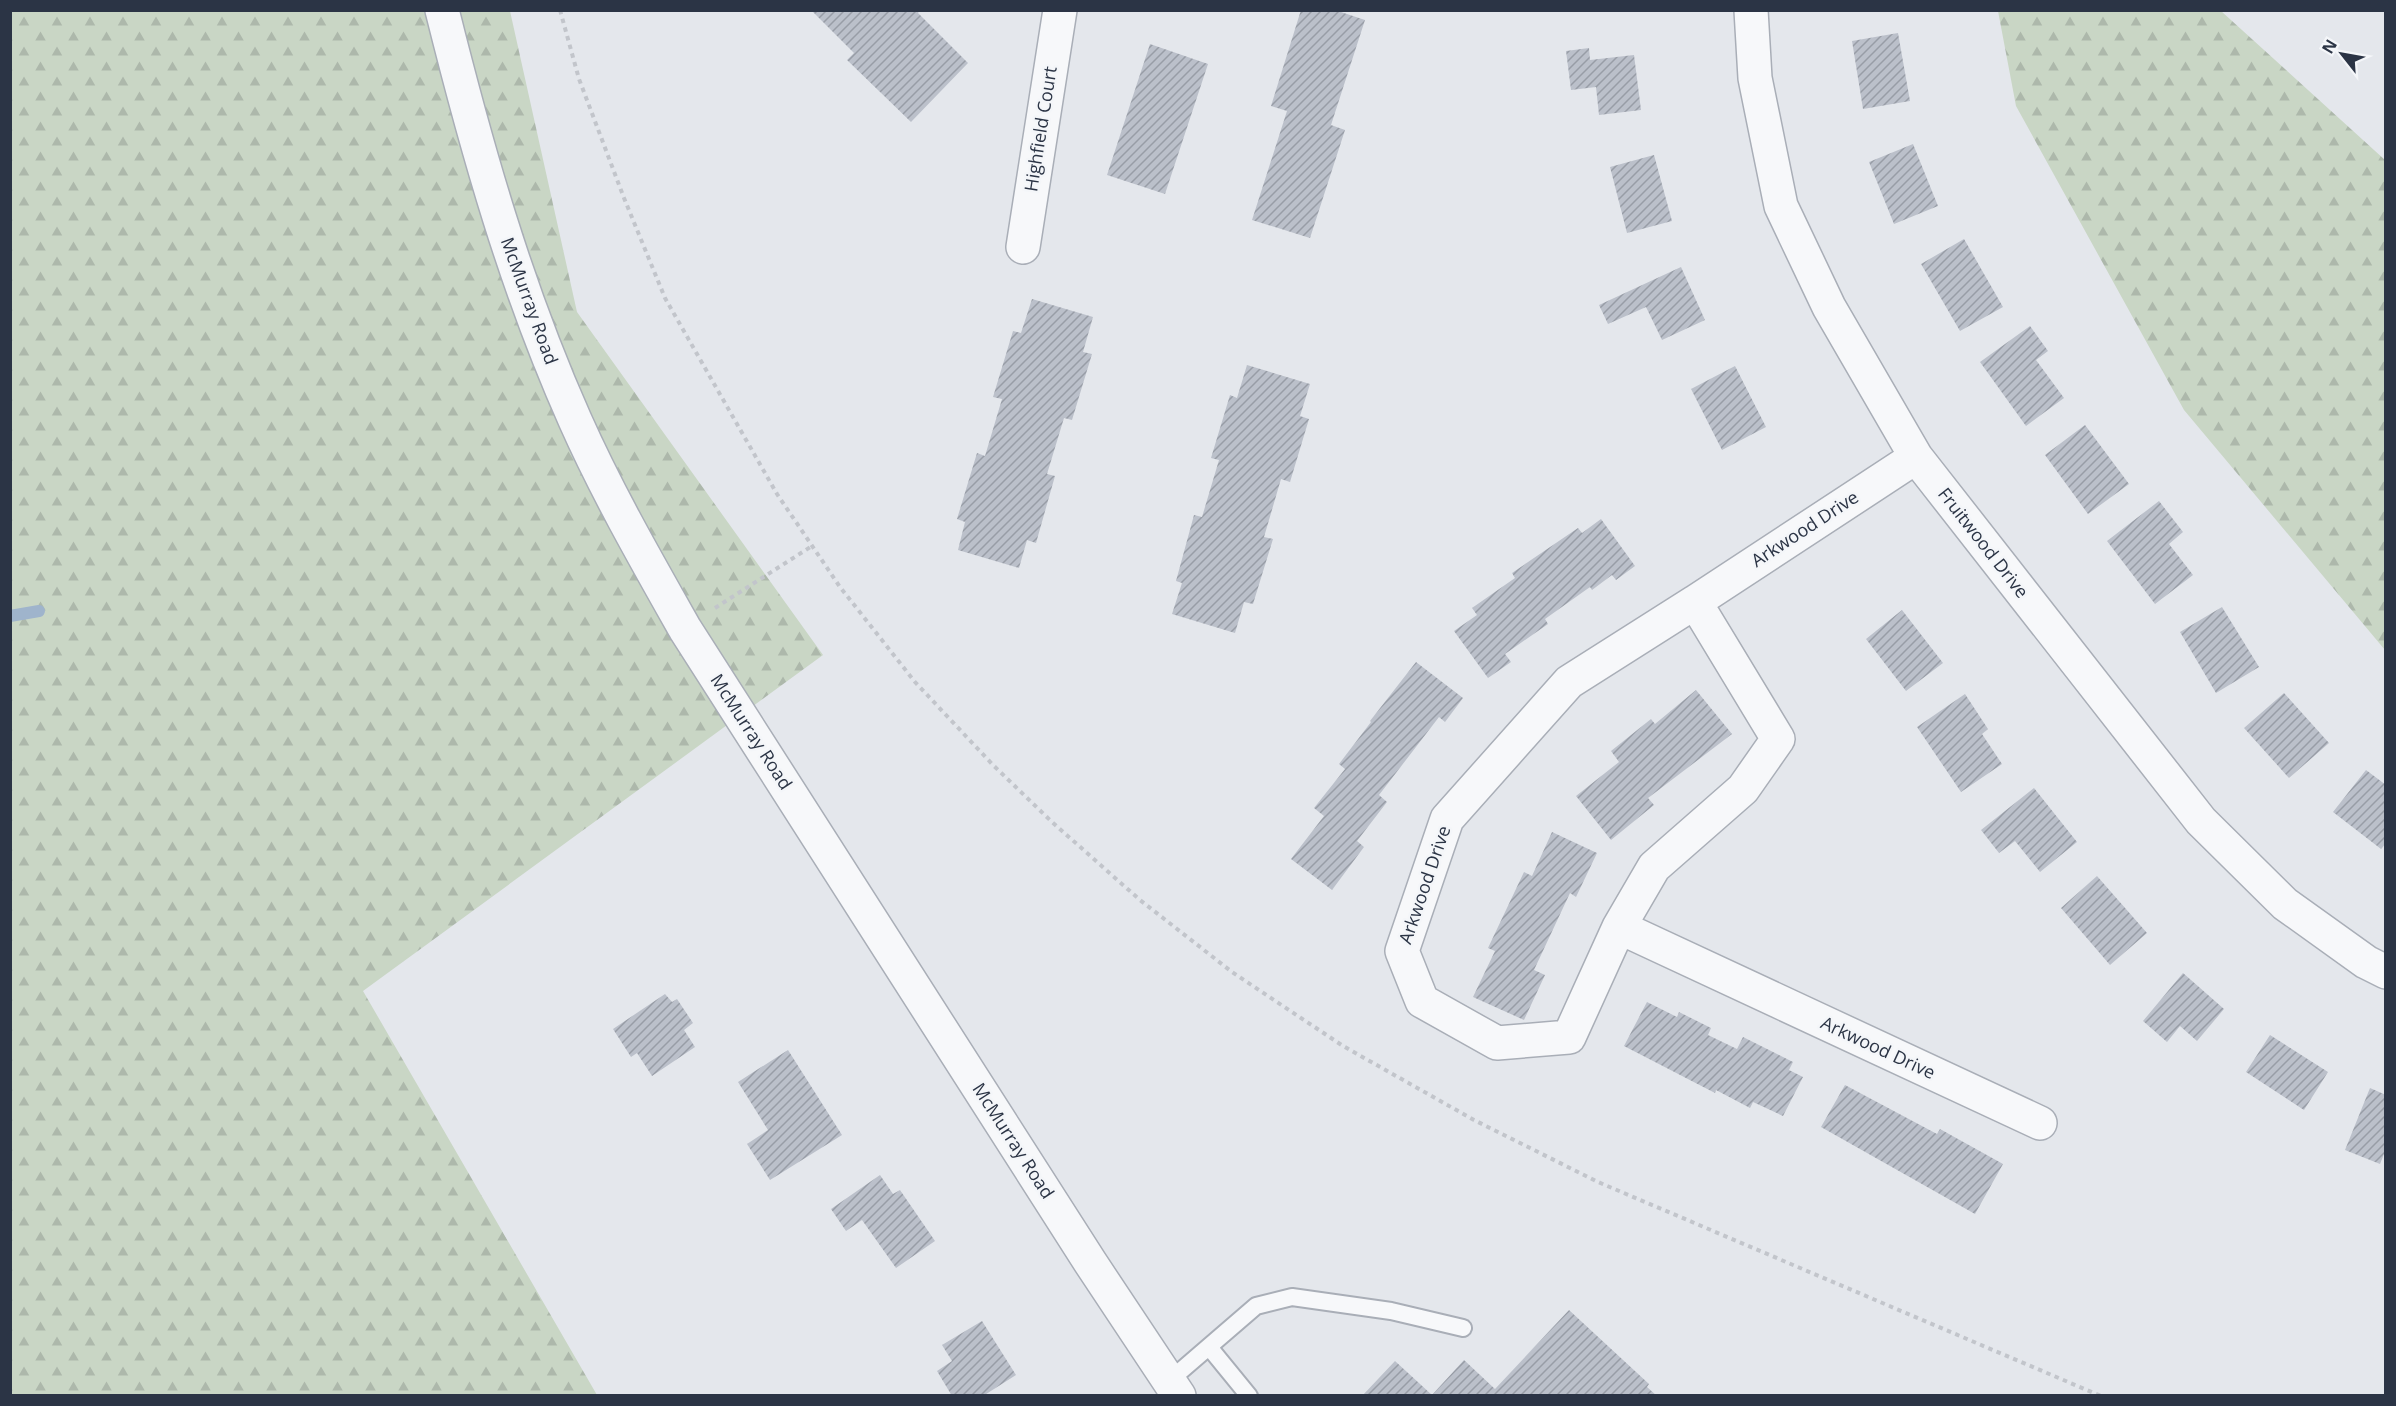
<svg xmlns="http://www.w3.org/2000/svg" width="2396" height="1406" font-family="'Open Sans',sans-serif">
<style>
.forest{fill:url(#forest-firs)}
.lines{fill:none;stroke-linecap:round;stroke-linejoin:round}
.stream{stroke:#9fb4cc;stroke-width:12}
.building{fill:url(#building-hatch)}
.service-casing{stroke:#a9aeb7;stroke-width:20}
.minor-casing{stroke:#a9aeb7;stroke-width:36}
.tertiary-casing{stroke:#a9aeb7;stroke-width:36}
.path{stroke:#c2c5cb;stroke-width:4;stroke-dasharray:4.5 4.5;stroke-linecap:butt}
.service{stroke:#f7f8fa;stroke-width:16}
.minor{stroke:#f7f8fa;stroke-width:33}
.tertiary{stroke:#f7f8fa;stroke-width:33}
.labels{text-anchor:middle;stroke-width:5;stroke-linejoin:round;paint-order:stroke}
.street-label{font-size:18px;fill:#2b3445;stroke:#f4f6f9}
</style>
<defs>
<pattern id="forest-firs" width="22" height="20" patternUnits="userSpaceOnUse" patternTransform="scale(1.5)"><rect width="22" height="20" fill="#c9d6c5"/><path d="M5 1l3.5 6h-7zM16 11l3.5 6h-7z" fill="#adb8ab"/></pattern>
<pattern id="building-hatch" width="6" height="6" patternUnits="userSpaceOnUse" patternTransform="scale(1.5)"><rect width="6" height="6" fill="#bbc0ca"/><path d="M-1 1l2-2M0 6l6-6M5 7l2-2" fill="none" stroke="#989da6"/></pattern>
</defs>
<rect width="100%" height="100%" fill="#e4e7ec"/>
<path class="forest" d="M 10,11 L 510,11 L 577,312 L 823,655 L 363,991 L 597,1395 L 11,1395 Z
M 1998,11 L 2221,11 L 2385,160 L 2385,650 L 2184,410 L 2016,106 Z"/>
<g class="lines">
<path class="stream" d="M 10,616 L 39,611"/>
</g>
<path class="building" d="M 811,10 L 920,10 L 918,13 L 968,63 L 911,122 L 847,60 L 854,53 Z
M 1301,10 L 1335,10 L 1365,20 L 1331,125 L 1345,130 L 1310,238 L 1252,220 L 1287,111 L 1271,106 Z
M 1898,33 L 1910,101 L 1863,109 L 1852,41 Z
M 1150,44 L 1208,64 L 1165,194 L 1107,175 Z
M 1589,48 L 1590,60 L 1634,55 L 1641,110 L 1599,115 L 1596,87 L 1571,90 L 1566,51 Z
M 1913,144 L 1938,206 L 1894,224 L 1869,162 Z
M 1654,155 L 1672,221 L 1627,233 L 1610,167 Z
M 1964,239 L 2003,307 L 1960,331 L 1921,264 Z
M 1681,267 L 1705,320 L 1662,340 L 1646,307 L 1608,324 L 1599,305 Z
M 1032,299 L 1093,317 L 1083,352 L 1092,354 L 1072,420 L 1064,418 L 1047,474 L 1055,476 L 1036,543 L 1027,540 L 1019,568 L 958,550 L 965,522 L 957,519 L 977,453 L 985,456 L 1002,399 L 993,397 L 1013,331 L 1021,333 Z
M 2030,326 L 2048,351 L 2036,360 L 2064,398 L 2026,426 L 1980,362 Z
M 1247,365 L 1310,384 L 1300,416 L 1309,419 L 1290,482 L 1281,479 L 1264,537 L 1273,539 L 1253,604 L 1244,602 L 1235,633 L 1172,614 L 1182,583 L 1176,581 L 1194,515 L 1202,517 L 1219,460 L 1211,458 L 1230,395 L 1237,398 Z
M 1735,366 L 1766,427 L 1722,450 L 1691,389 Z
M 2085,425 L 2129,484 L 2088,514 L 2045,455 Z
M 2159,501 L 2183,532 L 2169,544 L 2193,575 L 2155,604 L 2107,541 Z
M 1601,519 L 1635,566 L 1616,580 L 1612,575 L 1592,590 L 1590,587 L 1545,619 L 1548,624 L 1505,654 L 1511,662 L 1488,678 L 1454,631 L 1477,615 L 1472,608 L 1515,578 L 1512,573 L 1578,528 L 1582,533 Z
M 2222,607 L 2259,667 L 2216,693 L 2180,632 Z
M 1902,610 L 1943,663 L 1906,691 L 1866,639 Z
M 1416,662 L 1463,698 L 1445,722 L 1439,717 L 1379,795 L 1387,802 L 1357,841 L 1364,847 L 1332,890 L 1291,859 L 1324,816 L 1314,808 L 1345,769 L 1339,764 L 1371,722 L 1370,721 Z
M 1696,690 L 1732,734 L 1648,798 L 1654,805 L 1611,840 L 1576,796 L 1619,762 L 1611,751 L 1651,719 L 1655,724 Z
M 2284,693 L 2329,743 L 2289,778 L 2244,728 Z
M 1965,694 L 1988,729 L 1982,734 L 2002,764 L 1961,792 L 1917,727 Z
M 2366,770 L 2386,785 L 2386,843 L 2381,849 L 2333,812 Z
M 2034,788 L 2077,842 L 2040,872 L 2015,841 L 1999,853 L 1981,830 Z
M 1552,832 L 1597,853 L 1576,897 L 1570,893 L 1534,970 L 1545,975 L 1524,1020 L 1473,997 L 1495,951 L 1488,948 L 1524,872 L 1532,876 Z
M 2097,876 L 2147,933 L 2110,965 L 2061,908 Z
M 2183,973 L 2224,1009 L 2197,1041 L 2180,1026 L 2167,1042 L 2143,1021 Z
M 665,994 L 672,1002 L 677,999 L 693,1023 L 684,1030 L 695,1047 L 652,1076 L 637,1053 L 631,1057 L 613,1029 Z
M 1647,1002 L 1677,1017 L 1679,1012 L 1711,1028 L 1708,1035 L 1737,1049 L 1743,1037 L 1793,1062 L 1789,1070 L 1803,1077 L 1783,1116 L 1753,1102 L 1750,1108 L 1716,1090 L 1715,1093 L 1624,1046 Z
M 2270,1035 L 2328,1072 L 2304,1110 L 2246,1072 Z
M 788,1050 L 842,1135 L 770,1180 L 747,1144 L 768,1130 L 738,1082 Z
M 1845,1085 L 1937,1134 L 1940,1129 L 2003,1164 L 1975,1214 L 1821,1127 Z
M 2370,1088 L 2386,1095 L 2386,1149 L 2380,1164 L 2345,1150 Z
M 880,1175 L 893,1194 L 900,1190 L 935,1241 L 896,1268 L 862,1220 L 846,1231 L 831,1209 Z
M 1569,1310 L 1649,1384 L 1647,1387 L 1657,1396 L 1362,1396 L 1395,1361 L 1432,1395 L 1464,1360 L 1495,1389 Z
M 982,1321 L 1016,1375 L 983,1396 L 952,1396 L 937,1371 L 952,1361 L 942,1345 Z"/>
<g class="lines">
<g class="service-casing">
<path id="service" d="M 1209,1347 L 1249,1396
M 1169,1381 L 1256,1306 L 1292,1297 L 1391,1311 L 1463,1328"/>
</g>
<g class="minor-casing">
<path id="minor" d="M 1751,10 L 1755,78 L 1781,206 L 1829,307 L 1916,457 L 2201,821 L 2285,904 L 2366,962 L 2386,972
M 1023,247 L 1060,10
M 1695,602 L 1569,682 L 1447,819 L 1402,951 L 1422,1001 L 1497,1043 L 1569,1037 L 1619,927 L 1654,867 L 1743,789 L 1778,739 L 1695,602 L 1916,457
M 1619,927 L 2040,1123"/>
</g>
<g class="tertiary-casing">
<path id="tertiary" d="M 442,10 C 477,150 516,288 575,420 C 607,492 646,560 685,629 L 1090,1262 L 1179,1396"/>
</g>
<path class="path" d="M 560,10 L 579,79 L 624,198 L 665,298 L 777,494 L 840,587 L 915,682 L 993,765 L 1052,822 L 1140,900 L 1232,972 L 1343,1046 L 1474,1120 L 1598,1182 L 2101,1396
M 715,608 L 812,546"/>
<use href="#service" class="service"/>
<use href="#minor" class="minor"/>
<use href="#tertiary" class="tertiary"/>
</g>
<g class="labels">
<g class="street-label">
<text transform="translate(1041 129) rotate(-81)" y="6">Highfield Court</text>
<text transform="translate(529 301) rotate(70)" y="6">McMurray Road</text>
<text transform="translate(1805 529) rotate(-33)" y="6">Arkwood Drive</text>
<text transform="translate(1983 543) rotate(52)" y="6">Fruitwood Drive</text>
<text transform="translate(751 732) rotate(57)" y="6">McMurray Road</text>
<text transform="translate(1425 885) rotate(-71)" y="6">Arkwood Drive</text>
<text transform="translate(1878 1048) rotate(25)" y="6">Arkwood Drive</text>
<text transform="translate(1013 1141) rotate(57)" y="6">McMurray Road</text>
</g>
</g>
<rect width="2396" height="1406" fill="none" stroke="#2b3445" stroke-width="24"/>
<g transform="translate(2342 54) rotate(301)" stroke="#f4f6f9" stroke-width="4.5" paint-order="stroke">
<path d="M0-4.5L10 22L0 15L-10 22Z" fill="#2b3445"/>
<text y="-9" font-size="16" font-weight="bold" text-anchor="middle" fill="#2b3445">N</text>
</g>
</svg>
